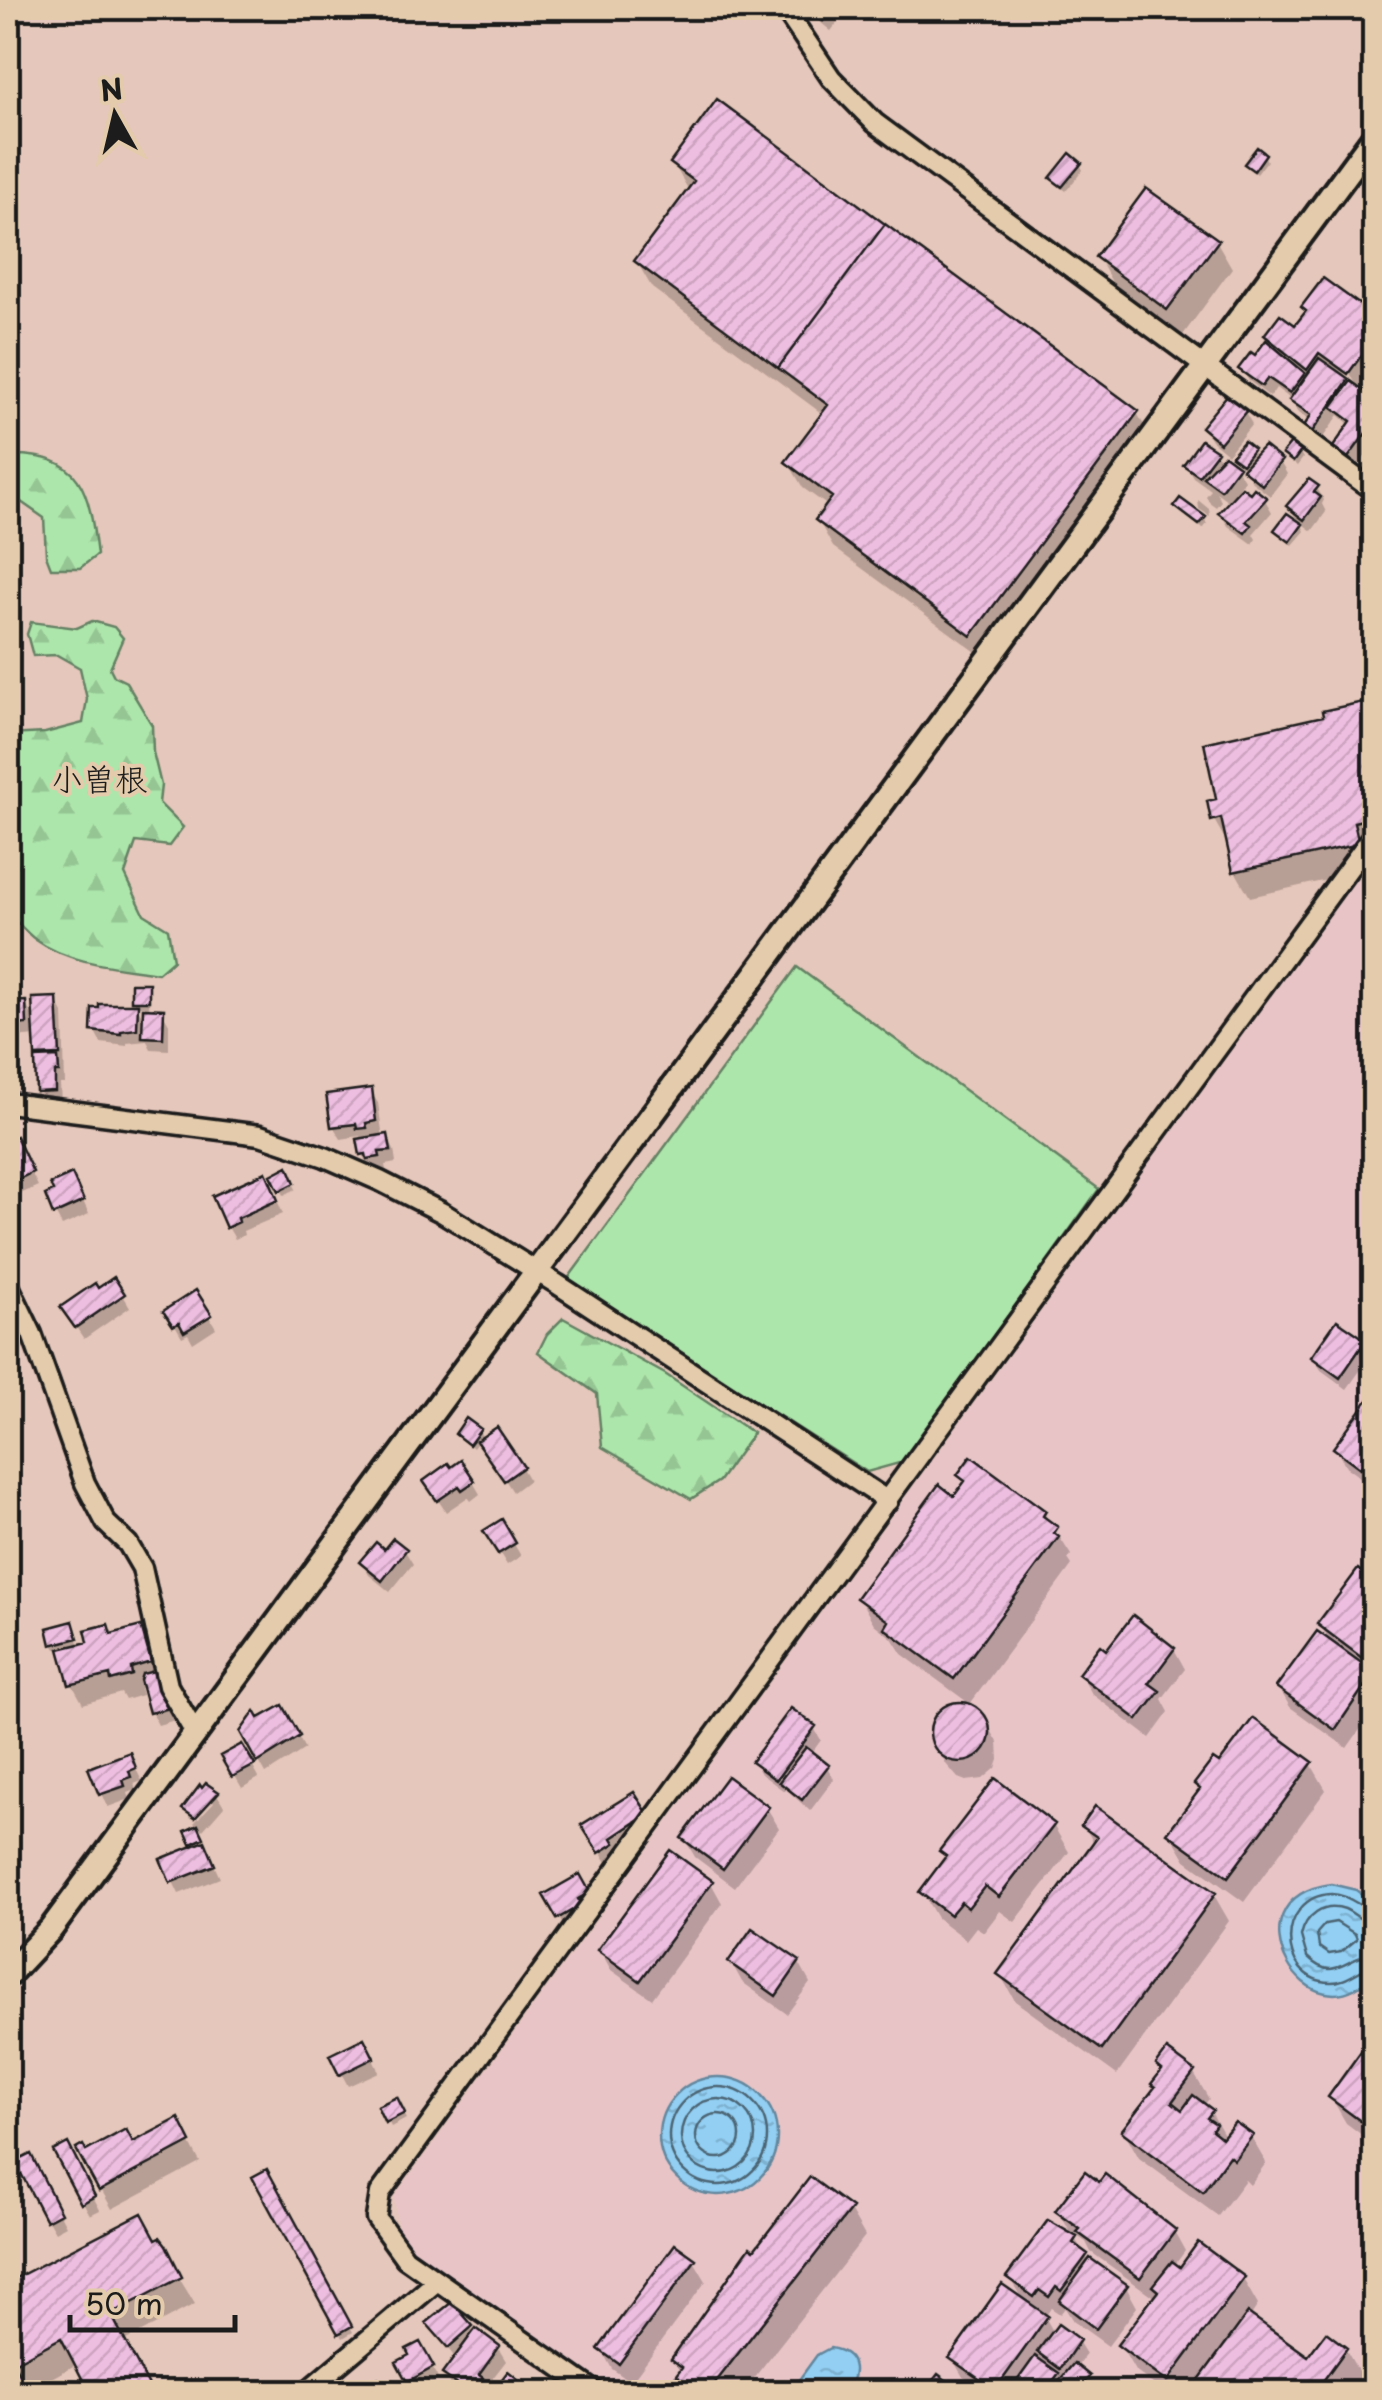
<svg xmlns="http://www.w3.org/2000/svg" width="1382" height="2400" font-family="'Playpen Sans','Klee One',sans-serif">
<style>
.built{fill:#e8c4c6}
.grass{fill:#ade6ab;stroke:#648164;stroke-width:2.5}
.forest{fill:url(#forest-firs);stroke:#648164;stroke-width:2.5}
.water{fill:url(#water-ripples);stroke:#63879d;stroke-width:2.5}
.shadow{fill:#0003;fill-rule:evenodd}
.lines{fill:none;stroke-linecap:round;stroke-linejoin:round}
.shore{stroke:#4b6472;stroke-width:2.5}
.building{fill:url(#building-hatch);stroke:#1c1c1c;stroke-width:2.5}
.minor-casing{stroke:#1c1c1c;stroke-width:25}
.tertiary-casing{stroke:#1c1c1c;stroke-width:30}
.minor{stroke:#e3cbab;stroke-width:18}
.tertiary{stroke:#e3cbab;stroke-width:22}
.labels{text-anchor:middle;stroke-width:8;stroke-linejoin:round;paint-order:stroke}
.neighbourhood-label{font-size:32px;fill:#1c1c1c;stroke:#e3cbab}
</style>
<defs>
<pattern id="forest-firs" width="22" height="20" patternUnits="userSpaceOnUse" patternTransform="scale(2.5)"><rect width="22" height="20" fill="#ade6ab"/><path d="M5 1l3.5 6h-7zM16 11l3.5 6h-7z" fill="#94c593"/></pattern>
<pattern id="water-ripples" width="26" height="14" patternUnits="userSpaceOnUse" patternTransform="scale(2.5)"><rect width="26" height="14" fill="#92cff3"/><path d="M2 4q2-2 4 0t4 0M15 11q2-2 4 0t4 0" fill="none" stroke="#7db1d0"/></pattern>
<pattern id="building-hatch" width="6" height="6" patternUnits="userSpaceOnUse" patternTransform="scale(2.5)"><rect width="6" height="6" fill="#eebee0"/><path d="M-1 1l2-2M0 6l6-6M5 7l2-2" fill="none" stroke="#cca3c0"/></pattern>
</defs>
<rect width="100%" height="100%" fill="#e6c7bb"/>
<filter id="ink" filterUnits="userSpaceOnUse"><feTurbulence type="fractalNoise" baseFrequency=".01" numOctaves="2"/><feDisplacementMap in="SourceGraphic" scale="20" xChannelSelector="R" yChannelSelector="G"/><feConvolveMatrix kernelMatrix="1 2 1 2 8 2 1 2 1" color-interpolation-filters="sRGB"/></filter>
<g filter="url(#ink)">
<path class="built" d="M 1374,855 L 1374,2392 L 618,2392 L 415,2257 L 398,2232 L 394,2197 Z"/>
<path class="grass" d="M 797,967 L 1099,1189 L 903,1462 L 867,1472 L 567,1280 Z"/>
<path class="forest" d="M 8,455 C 83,453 89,490 97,555 L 80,568 L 51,568 L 46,555 L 44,518 L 21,502 L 8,508 Z
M 92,621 L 114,627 L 123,638 L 110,668 L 114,676 L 126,682 L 152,725 L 153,752 L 161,785 L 159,803 L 183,827 L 169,846 L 136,842 L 125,874 L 144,914 L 168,929 L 173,960 L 158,973 C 119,967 69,964 36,940 C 26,933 17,921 8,913 L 8,735 L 45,733 L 83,723 L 87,699 L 80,668 L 57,655 L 33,656 L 27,634 L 31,622 L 77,628 Z
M 563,1318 L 665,1374 L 753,1433 L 719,1481 L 691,1499 L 602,1447 L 597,1394 L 538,1352 L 547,1334 Z"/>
<path class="water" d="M 1331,1884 L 1356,1890 L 1374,1904 L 1374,1972 C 1309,2049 1222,1899 1331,1884 Z
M659 2136a59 59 0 1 1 118 0a59 59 0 1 1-118 0Z
M 830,2348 C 857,2352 860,2373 845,2392 L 790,2392 L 817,2355 Z"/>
<path class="shadow" d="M 803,8 L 837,8 L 842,17 L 831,31 Z
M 1264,155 L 1267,161 L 1257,174 L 1247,164 Z
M 673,163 L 1137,413 L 1152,439 L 987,660 L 833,547 L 818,520 L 828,506 L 803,488 L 788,462 L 824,415 L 652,288 L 637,262 L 688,189 Z
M 1080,164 L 1083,170 L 1066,191 L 1056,183 L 1053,178 Z
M 1217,242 L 1232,268 L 1183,335 L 1113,284 L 1098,257 Z
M 1324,281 L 1374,318 L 1374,372 L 1361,391 L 1374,401 L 1374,446 L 1355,469 L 1343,459 L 1336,447 L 1351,426 L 1339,415 L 1319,443 L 1307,426 L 1310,421 L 1299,413 L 1292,400 L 1276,388 L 1270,397 L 1249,381 L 1241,369 L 1275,350 L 1267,336 L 1295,329 ZM 1344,362 L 1356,384 L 1351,384 L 1339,365 Z
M 1245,412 L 1252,424 L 1228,454 L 1211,440 L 1204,428 Z
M 1252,450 L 1256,458 L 1280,462 L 1287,474 L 1270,496 L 1252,482 L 1246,468 L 1234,456 Z
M 1216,453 L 1221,461 L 1237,468 L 1244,480 L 1239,488 L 1251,497 L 1254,492 L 1265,500 L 1272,512 L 1253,534 L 1256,539 L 1253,544 L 1228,526 L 1221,514 L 1231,503 L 1216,492 L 1221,501 L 1216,507 L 1209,502 L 1206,496 L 1211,490 L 1193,477 L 1186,465 Z
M 1300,453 L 1303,458 L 1297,466 L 1285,454 Z
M 1317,488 L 1324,500 L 1322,504 L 1326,512 L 1312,531 L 1300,522 L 1305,531 L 1293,545 L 1277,530 L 1299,523 L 1289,506 Z
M 1198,500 L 1209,509 L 1210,516 L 1199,509 Z
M 1177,506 L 1204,518 L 1207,524 L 1203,529 Z
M 1374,709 L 1374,846 L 1367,848 L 1372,870 L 1250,897 L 1235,871 L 1230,848 L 1214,820 L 1365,712 Z
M 147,985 L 150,1011 L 162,1011 L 169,1024 L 169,1050 L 151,1049 L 147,1041 L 127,1043 L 127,1046 L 101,1043 L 94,1030 L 137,1007 L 145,1021 L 145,1006 L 136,1006 L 133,1001 Z
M 56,1000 L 63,1013 L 65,1084 L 60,1084 L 61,1103 L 46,1103 L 39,1091 L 37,1036 L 13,1038 L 14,1042 L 8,1043 L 8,1004 L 25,1003 L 36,1023 Z
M 370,1091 L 378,1103 L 383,1138 L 387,1137 L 394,1150 L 396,1163 L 385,1165 L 386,1170 L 377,1171 L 374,1166 L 369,1167 L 362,1154 L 360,1136 L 341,1139 L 333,1126 Z
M 15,1140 L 38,1186 L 18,1195 L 15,1188 L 8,1191 L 8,1143 Z
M 287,1170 L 296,1189 L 284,1195 L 274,1176 Z
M 272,1188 L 283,1214 L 243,1231 L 244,1235 L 235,1239 L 228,1227 Z
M 78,1190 L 89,1214 L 62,1226 L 55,1213 Z
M 98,1292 L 123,1295 L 130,1307 L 84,1339 L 71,1320 Z
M 196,1294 L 216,1328 L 193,1343 L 188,1334 L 182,1337 L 167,1311 Z
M 1364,1342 L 1372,1354 L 1347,1389 L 1321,1370 L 1313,1357 Z
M 1374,1396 L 1374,1483 L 1372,1486 L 1347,1468 L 1336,1449 Z
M 479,1431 L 483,1438 L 522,1468 L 529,1480 L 513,1492 L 479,1440 L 473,1448 L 458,1434 Z
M 960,1476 L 1044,1513 L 1071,1555 L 1068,1559 L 1072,1565 L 970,1704 L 902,1654 L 892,1638 L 874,1624 L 859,1598 L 955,1499 L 965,1485 Z
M 426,1482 L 473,1482 L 480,1494 L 471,1501 L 468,1497 L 446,1512 Z
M 501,1522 L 521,1556 L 507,1565 L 486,1531 Z
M 405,1551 L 413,1564 L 390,1592 L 369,1575 L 362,1563 L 385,1552 Z
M 1359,1572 L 1374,1584 L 1374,1710 L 1347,1748 L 1290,1707 L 1279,1688 L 1331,1644 L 1320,1624 Z
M 107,1627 L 112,1636 L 140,1629 L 168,1690 L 175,1720 L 158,1725 L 151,1712 L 146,1686 L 140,1688 L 142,1695 L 125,1700 L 121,1693 L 83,1704 L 72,1684 L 62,1648 L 56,1649 L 53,1644 L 75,1629 L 80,1646 L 91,1643 Z
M 1174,1649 L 1185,1669 L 1162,1699 L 1169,1712 L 1150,1738 L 1092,1694 L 1081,1674 L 1107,1653 Z
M 969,1705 L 981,1714 L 998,1742 L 999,1760 L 996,1768 L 983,1779 L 966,1781 L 958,1778 L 946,1764 L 932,1735 L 936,1718 L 949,1706 Z
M 282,1708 L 305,1749 L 266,1774 L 243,1733 Z
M 814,1728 L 821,1740 L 811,1754 L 827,1767 L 834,1779 L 810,1811 L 786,1789 L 784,1791 L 761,1774 L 754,1762 Z
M 242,1747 L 259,1778 L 242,1788 L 224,1757 Z
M 129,1755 L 142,1781 L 134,1784 L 136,1790 L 128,1793 L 130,1799 L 108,1807 L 91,1769 Z
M 1311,1764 L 1326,1790 L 1244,1902 L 1186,1860 L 1170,1833 L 1201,1792 L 1197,1785 L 1220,1767 Z
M 217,1794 L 224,1806 L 203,1830 L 194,1823 L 214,1802 L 210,1798 L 191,1819 L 185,1809 Z
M 633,1795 L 653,1828 L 617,1851 L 620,1857 L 608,1864 L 585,1826 Z
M 767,1808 L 779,1828 L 735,1887 L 695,1857 L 684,1838 Z
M 1053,1825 L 1069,1852 L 1015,1922 L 1000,1911 L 984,1932 L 976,1927 L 966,1940 L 937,1918 L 922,1892 L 947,1860 L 942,1851 Z
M 1084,1826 L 1214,1895 L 1229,1921 L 1117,2075 L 1015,2001 L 1000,1974 L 1095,1845 Z
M 189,1832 L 200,1834 L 220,1878 L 179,1894 L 163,1861 L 196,1847 Z
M 579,1877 L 595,1905 L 566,1930 L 546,1896 Z
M 711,1883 L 722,1903 L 652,1999 L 611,1970 L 600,1950 Z
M 753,1931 L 799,1963 L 810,1983 L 787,2014 L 742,1982 L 731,1962 Z
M 1374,2037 L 1374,2144 L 1346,2123 L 1331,2097 Z
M 370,2053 L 379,2072 L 348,2086 L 332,2056 Z
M 1159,2065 L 1193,2072 L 1209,2099 L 1203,2106 L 1211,2112 L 1226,2138 L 1251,2137 L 1266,2163 L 1250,2185 L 1245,2180 L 1218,2216 L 1139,2158 L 1124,2131 L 1157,2088 L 1163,2072 Z
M 396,2100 L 406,2119 L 391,2127 L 381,2107 Z
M 178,2121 L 200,2162 L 112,2209 L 79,2150 L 85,2154 L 132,2145 Z
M 67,2146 L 100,2210 L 90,2215 L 56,2152 Z
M 37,2170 L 66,2226 L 55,2232 L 48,2220 Z
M 266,2172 L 353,2332 L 343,2338 L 256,2178 Z
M 850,2210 L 865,2236 L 743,2392 L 689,2392 L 674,2359 L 754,2253 Z
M 1058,2211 L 1174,2231 L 1185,2251 L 1174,2266 L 1180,2270 L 1243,2279 L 1258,2305 L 1250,2317 L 1309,2360 L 1346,2350 L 1361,2376 L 1348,2392 L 1164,2392 L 1135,2371 L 1120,2345 L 1155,2298 L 1091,2252 L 1086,2242 L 1071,2232 L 1088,2260 L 1126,2287 L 1137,2307 L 1108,2346 L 1073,2321 L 1065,2308 L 1060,2314 L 1051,2308 L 1045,2317 L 1054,2333 L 1078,2341 L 1086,2354 L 1076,2368 L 1088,2377 L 1095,2390 L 1093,2392 L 984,2392 L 963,2377 L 952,2358 L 1024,2302 L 1009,2277 L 1074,2238 Z
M 141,2216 L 195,2304 L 124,2341 L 151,2392 L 92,2392 L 77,2364 L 26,2392 L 8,2392 L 8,2285 Z
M 694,2261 L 706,2281 L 631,2382 L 612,2369 L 601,2349 Z
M 429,2324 L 471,2328 L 475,2334 L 498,2348 L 506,2361 L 485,2388 L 488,2392 L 460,2392 L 452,2387 L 445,2374 L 456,2359 Z
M 419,2345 L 439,2380 L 416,2392 L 400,2363 L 412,2356 Z"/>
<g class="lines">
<path class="shore" d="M 1374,1910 C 1359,1908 1349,1894 1331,1894 C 1277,1896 1276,1981 1331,1982 C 1349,1982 1359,1968 1374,1966
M 1336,1922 L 1355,1934 L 1357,1939 L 1341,1952 L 1329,1954 L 1319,1947 L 1317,1933 L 1325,1924 Z
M 1374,1923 C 1361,1922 1356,1914 1345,1909 C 1323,1901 1305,1916 1301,1936 L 1307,1957 C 1335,1985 1347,1955 1374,1954
M669 2136a49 49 0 1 1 98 0a49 49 0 1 1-98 0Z
M681 2136a37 37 0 1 1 74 0a37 37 0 1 1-74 0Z
M696 2136a22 22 0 1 1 44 0a22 22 0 1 1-44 0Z"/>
</g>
<path class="building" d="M 805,8 L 833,8 L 823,21 Z
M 717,99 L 885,224 L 778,368 L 634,261 L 694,181 L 670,163 Z
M 1257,147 L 1266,154 L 1254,171 L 1244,164 Z
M 1070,153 L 1082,163 L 1062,187 L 1050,178 Z
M 1146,188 L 1219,240 L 1167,310 L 1095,257 Z
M 885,224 L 1139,411 L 971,636 L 815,520 L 832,497 L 785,462 L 828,405 L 778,368 Z
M 1323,278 L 1374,315 L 1374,338 L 1348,374 L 1319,353 L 1307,370 L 1264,335 L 1280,314 L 1295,325 L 1306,311 L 1301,307 Z
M 1266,340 L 1305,373 L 1290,393 L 1268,378 L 1262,386 L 1238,369 L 1251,352 L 1255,355 Z
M 1319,358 L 1349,379 L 1312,432 L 1304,426 L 1311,415 L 1289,400 Z
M 1351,381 L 1374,398 L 1374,422 L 1348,458 L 1333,447 L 1351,421 L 1332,407 Z
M 1228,394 L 1247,410 L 1220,443 L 1201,427 Z
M 1201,440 L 1218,451 L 1199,476 L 1183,465 Z
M 1244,441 L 1254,449 L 1242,464 L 1231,456 Z
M 1291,443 L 1301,451 L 1293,462 L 1282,454 Z
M 1264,446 L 1282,460 L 1262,485 L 1242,469 Z
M 1224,455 L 1239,466 L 1221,490 L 1203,477 Z
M 1309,479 L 1319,486 L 1314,492 L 1321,497 L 1304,520 L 1286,506 Z
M 1242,487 L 1250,493 L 1254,488 L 1267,498 L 1246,521 L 1251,525 L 1245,533 L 1218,513 Z
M 1180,498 L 1206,517 L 1199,525 L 1174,506 Z
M 1287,513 L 1303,524 L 1290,542 L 1274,530 Z
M 1363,702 L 1364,709 L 1374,707 L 1374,800 L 1366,802 L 1370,818 L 1354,822 L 1359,844 L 1233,872 L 1221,818 L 1211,821 L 1207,801 L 1216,799 L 1204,743 L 1323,716 L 1322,711 Z
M 131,983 L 149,983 L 149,1001 L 131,1001 Z
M 57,997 L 60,1055 L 35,1056 L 32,998 Z
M 26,1001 L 27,1024 L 8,1026 L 8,1030 L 8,1002 Z
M 99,1004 L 138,1004 L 137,1029 L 121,1031 L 121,1034 L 91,1031 L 92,1008 L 99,1008 Z
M 143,1008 L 164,1009 L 163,1038 L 142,1037 Z
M 58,1057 L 59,1072 L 55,1072 L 55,1091 L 36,1092 L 35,1058 Z
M 372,1088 L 376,1121 L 366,1123 L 367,1128 L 357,1129 L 356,1124 L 331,1127 L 326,1094 Z
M 388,1134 L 391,1151 L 379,1152 L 380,1157 L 367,1159 L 366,1154 L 360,1155 L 357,1139 Z
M 16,1136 L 33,1172 L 9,1184 L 8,1140 Z
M 288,1166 L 295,1183 L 279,1191 L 271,1175 Z
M 266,1172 L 278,1200 L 238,1218 L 239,1222 L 226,1228 L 212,1196 Z
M 72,1174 L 84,1201 L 53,1215 L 45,1195 L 53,1191 L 50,1184 Z
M 114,1277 L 125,1294 L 75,1328 L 60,1307 L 95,1283 L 98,1288 Z
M 196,1290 L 212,1315 L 184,1332 L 179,1323 L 173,1326 L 163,1311 Z
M 1337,1320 L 1366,1340 L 1340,1378 L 1311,1357 Z
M 1374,1392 L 1374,1451 L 1360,1468 L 1333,1448 Z
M 466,1418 L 481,1429 L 469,1445 L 455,1434 Z
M 497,1427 L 524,1467 L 504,1481 L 476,1441 Z
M 971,1456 L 1046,1511 L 1043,1516 L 1058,1527 L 1054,1533 L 1059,1537 L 954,1679 L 884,1628 L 888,1621 L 856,1598 L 939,1484 L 954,1496 L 965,1481 L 957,1475 Z
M 461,1460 L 475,1481 L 462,1490 L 459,1486 L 437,1501 L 423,1481 L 448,1463 L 451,1467 Z
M 502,1519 L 516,1543 L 498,1554 L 483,1531 Z
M 393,1538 L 407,1549 L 382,1581 L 359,1562 L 376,1542 L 384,1549 Z
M 1358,1569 L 1374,1581 L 1374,1667 L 1317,1624 Z
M 1133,1615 L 1175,1648 L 1149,1683 L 1160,1691 L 1138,1720 L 1078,1674 L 1100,1645 L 1106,1650 Z
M 73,1621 L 78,1638 L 51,1645 L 47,1628 Z
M 108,1624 L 111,1634 L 141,1626 L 151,1662 L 131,1668 L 132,1675 L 111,1681 L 110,1675 L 69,1685 L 59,1649 L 88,1642 L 85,1630 Z
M 1317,1631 L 1374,1672 L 1335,1730 L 1276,1687 Z
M 158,1670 L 170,1708 L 149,1713 L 140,1680 L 142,1674 Z
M930 1732a30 30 0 1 1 60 0a30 30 0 1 1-60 0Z
M 283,1705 L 300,1736 L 257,1763 L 240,1732 L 255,1711 L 259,1718 Z
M 791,1708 L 816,1726 L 776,1780 L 751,1762 Z
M 1253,1718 L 1313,1762 L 1228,1877 L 1167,1833 L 1200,1789 L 1194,1784 L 1213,1759 L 1219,1763 Z
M 242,1744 L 255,1765 L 232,1777 L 220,1756 Z
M 806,1747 L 829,1765 L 802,1800 L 779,1782 Z
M 130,1752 L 136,1768 L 129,1771 L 131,1777 L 123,1780 L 125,1786 L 99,1795 L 88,1768 Z
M 727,1776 L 769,1807 L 723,1869 L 681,1838 Z
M 995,1778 L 1055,1824 L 999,1897 L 985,1886 L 968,1908 L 961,1902 L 950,1915 L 919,1892 L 946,1856 L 939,1851 Z
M 206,1783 L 219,1792 L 195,1818 L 182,1809 L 200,1785 L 202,1788 Z
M 634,1792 L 648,1814 L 612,1838 L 615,1843 L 599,1853 L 581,1825 Z
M 1095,1806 L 1216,1893 L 1102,2050 L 997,1974 L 1097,1837 L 1081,1826 Z
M 198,1825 L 204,1838 L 191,1844 L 185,1831 Z
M 205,1841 L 215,1865 L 170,1883 L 160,1859 Z
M 670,1850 L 713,1881 L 640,1981 L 597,1950 Z
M 580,1874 L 590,1892 L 578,1899 L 581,1905 L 557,1919 L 543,1895 Z
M 752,1928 L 800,1961 L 776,1996 L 728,1962 Z
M 1374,2033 L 1374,2131 L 1328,2097 Z
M 364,2038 L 374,2058 L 339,2075 L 329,2055 Z
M 1167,2050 L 1195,2071 L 1172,2102 L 1182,2110 L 1193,2095 L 1213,2110 L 1207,2118 L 1216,2124 L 1212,2130 L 1222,2138 L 1235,2122 L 1253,2135 L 1234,2160 L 1229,2156 L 1203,2192 L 1121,2131 L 1155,2087 L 1151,2084 L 1162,2070 L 1156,2065 Z
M 397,2097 L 405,2113 L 385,2123 L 377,2106 Z
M 179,2118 L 191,2142 L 99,2191 L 76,2149 L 83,2145 L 86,2151 L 126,2129 L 133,2142 Z
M 68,2143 L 95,2196 L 81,2204 L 53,2151 Z
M 31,2154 L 61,2213 L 46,2221 L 15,2162 Z
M 267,2169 L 352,2326 L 338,2334 L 252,2177 Z
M 1085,2171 L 1099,2182 L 1105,2174 L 1176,2230 L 1140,2278 L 1077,2232 L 1080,2229 L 1055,2211 Z
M 810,2177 L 852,2208 L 708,2392 L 699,2392 L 676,2375 L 682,2367 L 671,2359 L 750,2247 L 754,2250 Z
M 142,2213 L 156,2239 L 160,2237 L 166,2245 L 182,2277 L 111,2314 L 152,2392 L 89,2392 L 61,2338 L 8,2366 L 8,2282 Z
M 1048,2220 L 1077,2237 L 1073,2243 L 1088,2254 L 1061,2291 L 1056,2287 L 1049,2297 L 1039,2290 L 1034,2297 L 1006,2277 Z
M 1198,2242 L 1245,2277 L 1167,2382 L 1117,2345 L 1158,2291 L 1152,2286 L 1172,2261 L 1180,2267 Z
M 675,2244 L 696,2259 L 619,2364 L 598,2349 Z
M 1090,2258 L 1128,2285 L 1096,2329 L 1059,2301 Z
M 1002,2284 L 1048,2316 L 995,2390 L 949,2358 Z
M 452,2302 L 473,2326 L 448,2348 L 426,2323 Z
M 1248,2313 L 1308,2356 L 1326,2332 L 1347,2348 L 1315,2392 L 1190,2392 Z
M 1058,2324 L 1080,2340 L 1060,2369 L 1037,2352 Z
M 476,2328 L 500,2346 L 479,2375 L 483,2378 L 472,2392 L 468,2392 L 442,2374 Z
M 420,2342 L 434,2367 L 407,2382 L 396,2362 L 409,2355 L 406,2349 Z
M 1035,2356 L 1059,2373 L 1045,2392 L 1009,2392 Z
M 13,2363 L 29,2392 L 14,2392 L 8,2379 L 8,2366 Z
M 1074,2363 L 1090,2376 L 1076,2392 L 1057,2392 L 1052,2389 Z
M 508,2371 L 533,2391 L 532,2392 L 493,2391 Z
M 938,2374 L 962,2392 L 924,2392 Z
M 378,2378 L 387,2392 L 360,2392 L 358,2390 Z"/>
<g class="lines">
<g class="minor-casing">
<path id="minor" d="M 784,8 L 831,78 L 875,123 L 1374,491
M 8,1103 L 260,1135 L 325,1157 L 380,1181 L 443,1213 L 557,1284 L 888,1501
M 8,1284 L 32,1334 L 85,1483 L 106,1523 L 128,1544 L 142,1568 L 168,1686 L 195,1733
M 306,2392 L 436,2282
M 596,2392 L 405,2258 L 376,2218 L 380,2193 L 1374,834"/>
</g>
<g class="tertiary-casing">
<path id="tertiary" d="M 8,1975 L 51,1929 L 1374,137"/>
</g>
<use href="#minor" class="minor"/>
<use href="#tertiary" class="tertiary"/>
</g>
</g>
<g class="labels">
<g class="neighbourhood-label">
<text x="99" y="791">小曽根</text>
</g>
</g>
<rect width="1382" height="2400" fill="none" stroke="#e3cbab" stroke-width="40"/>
<rect x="20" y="20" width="1342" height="2360" fill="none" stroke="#1c1c1c" stroke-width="4" filter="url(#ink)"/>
<g transform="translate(115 115) rotate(352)" stroke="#e3cbab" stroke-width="8" paint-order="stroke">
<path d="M0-8L18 38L0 25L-18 38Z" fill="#1c1c1c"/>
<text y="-15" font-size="28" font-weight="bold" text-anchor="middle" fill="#1c1c1c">N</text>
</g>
<path d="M70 2315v15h165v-15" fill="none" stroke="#1c1c1c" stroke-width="5"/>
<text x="85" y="2315" font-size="30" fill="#1c1c1c" stroke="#e3cbab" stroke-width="8" paint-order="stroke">50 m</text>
</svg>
